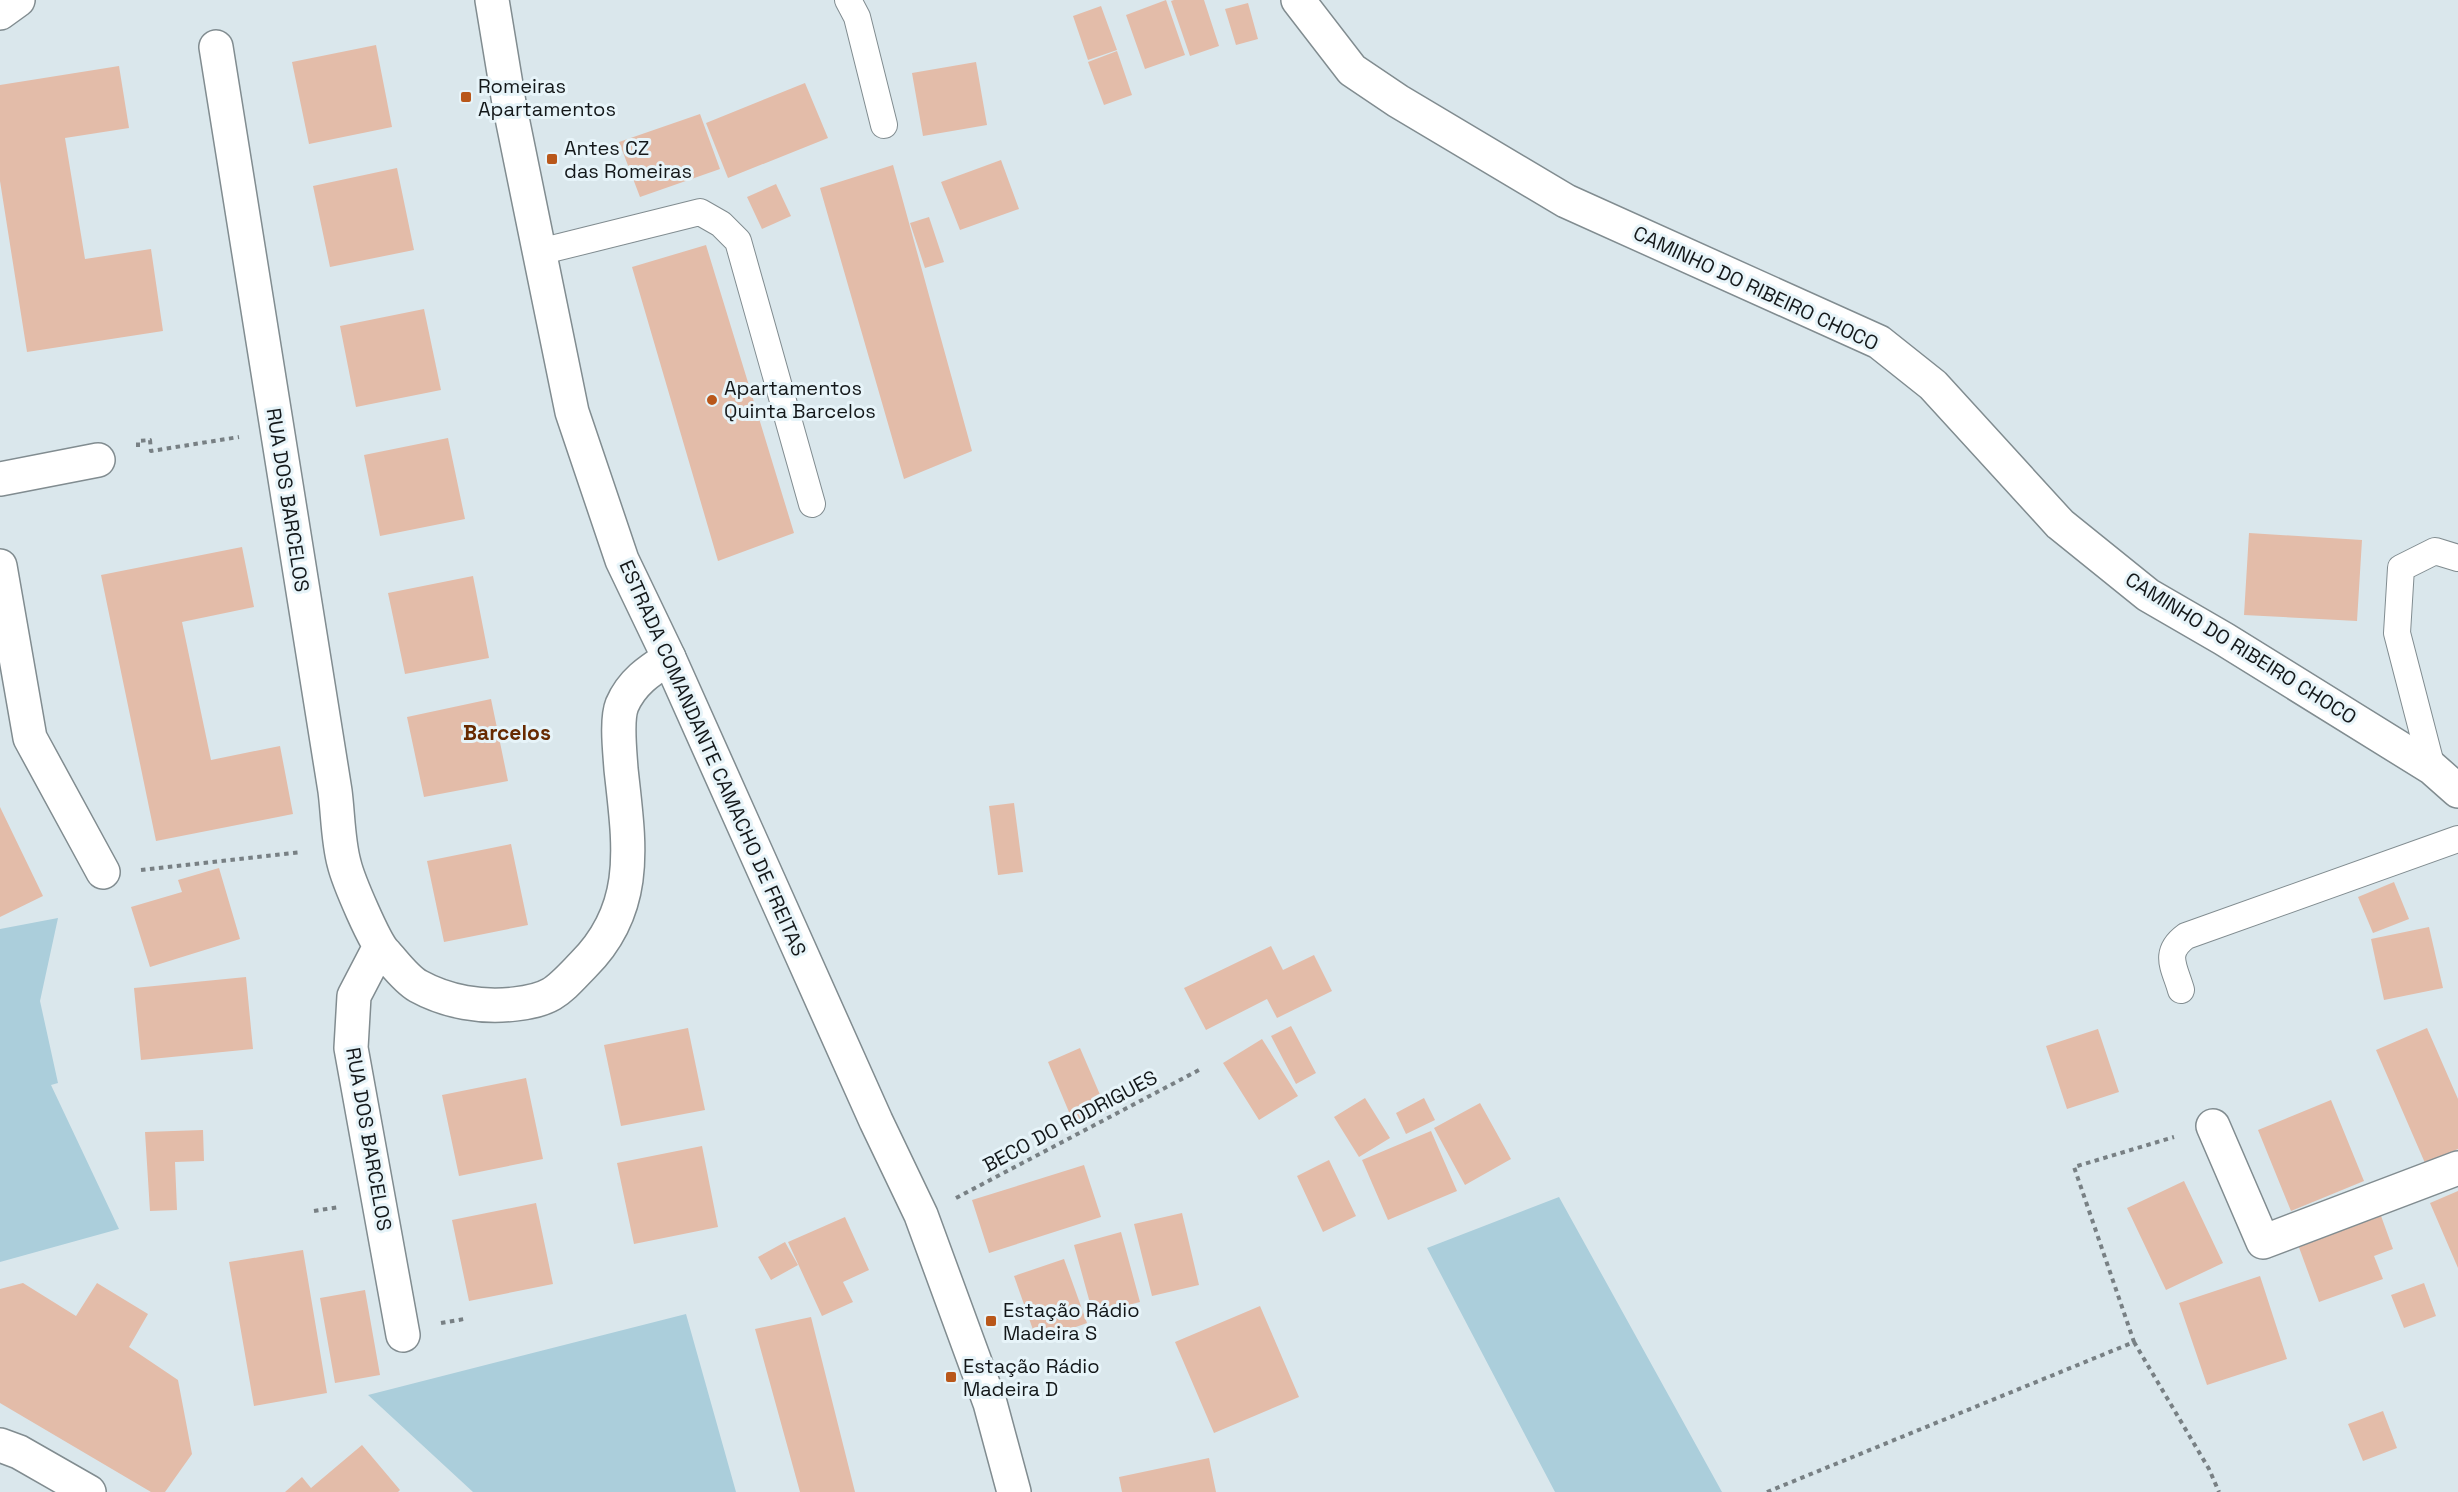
<svg xmlns="http://www.w3.org/2000/svg" width="2458" height="1492" font-family="'Space Grotesk',sans-serif">
<style>
.green{fill:#abcedb}
.building{fill:#e3bca9}
.lines{fill:none;stroke-linecap:round;stroke-linejoin:round}
.lane-casing{stroke:#818c90;stroke-width:28}
.street-casing{stroke:#818c90;stroke-width:36}
.secondary-casing{stroke:#818c90;stroke-width:36}
.path{stroke:#788084;stroke-width:4;stroke-dasharray:4.5 4.5;stroke-linecap:butt}
.lane{stroke:#fff;stroke-width:26}
.street{stroke:#fff;stroke-width:33}
.secondary{stroke:#fff;stroke-width:33}
.poi-dot{fill:#b9571a;stroke:#e7f4f9;stroke-width:2}
.labels{text-anchor:middle;stroke-width:6;stroke-linejoin:round;paint-order:stroke}
.poi-label{font-size:20px;fill:#14181a;stroke:#e7f4f9;text-anchor:start}
.street-label{font-size:20px;fill:#14181a;stroke:#e7f4f9}
.neighbourhood-label{font-size:21px;font-weight:bold;fill:#672a01;stroke:#e7f4f9}
</style>
<rect width="100%" height="100%" fill="#dae7ec"/>
<path class="green" d="M 58,918 L 40,1001 L 58,1083 L 51,1085 L 119,1229 L 0,1262 L 0,929 Z
M 1559,1197 L 1722,1492 L 1555,1492 L 1427,1248 Z
M 686,1314 L 736,1492 L 473,1492 L 368,1395 Z"/>
<path class="building" d="M 1166,0 L 1185,55 L 1145,69 L 1126,15 Z
M 1174,0 L 1204,0 L 1219,46 L 1190,56 L 1171,1 Z
M 1248,3 L 1258,39 L 1236,45 L 1225,9 Z
M 1101,6 L 1117,50 L 1088,60 L 1073,16 Z
M 376,45 L 392,127 L 309,144 L 292,62 Z
M 1117,51 L 1132,95 L 1104,105 L 1088,62 Z
M 976,62 L 987,125 L 923,136 L 912,73 Z
M 119,66 L 129,128 L 65,138 L 85,259 L 151,249 L 163,331 L 27,352 L 0,181 L 0,85 Z
M 805,83 L 828,138 L 728,178 L 706,123 Z
M 700,114 L 720,169 L 640,197 L 619,142 Z
M 1001,160 L 1019,209 L 960,230 L 941,182 Z
M 893,165 L 972,451 L 904,479 L 820,188 Z
M 397,168 L 414,250 L 330,267 L 313,186 Z
M 776,184 L 791,216 L 762,229 L 747,197 Z
M 929,217 L 944,262 L 925,268 L 910,223 Z
M 706,245 L 794,533 L 718,561 L 632,267 Z
M 424,309 L 441,390 L 356,407 L 340,326 Z
M 448,438 L 465,519 L 380,536 L 364,455 Z
M 2249,533 L 2362,540 L 2357,621 L 2244,615 Z
M 242,547 L 254,607 L 182,622 L 211,760 L 280,746 L 293,814 L 156,841 L 101,575 Z
M 473,576 L 489,658 L 405,674 L 388,593 Z
M 491,699 L 508,781 L 424,797 L 407,717 Z
M 1014,803 L 1023,872 L 998,875 L 989,806 Z
M 0,807 L 43,896 L 0,917 Z
M 511,844 L 528,925 L 444,942 L 427,861 Z
M 219,868 L 240,939 L 150,967 L 131,907 L 182,892 L 178,880 Z
M 2394,882 L 2409,919 L 2373,933 L 2358,897 Z
M 2429,927 L 2443,988 L 2384,1000 L 2371,939 Z
M 1271,946 L 1283,970 L 1314,955 L 1332,991 L 1277,1018 L 1267,999 L 1206,1030 L 1184,988 Z
M 246,977 L 253,1049 L 141,1060 L 134,988 Z
M 1291,1026 L 1316,1073 L 1296,1084 L 1271,1036 Z
M 688,1028 L 705,1110 L 621,1126 L 604,1045 Z
M 2427,1028 L 2458,1099 L 2458,1149 L 2425,1163 L 2376,1050 Z
M 2098,1029 L 2119,1092 L 2067,1109 L 2046,1046 Z
M 1262,1039 L 1298,1096 L 1259,1120 L 1223,1063 Z
M 1080,1048 L 1107,1111 L 1074,1124 L 1048,1062 Z
M 526,1078 L 543,1159 L 459,1176 L 442,1095 Z
M 1365,1098 L 1390,1138 L 1359,1157 L 1334,1117 Z
M 1424,1098 L 1435,1120 L 1406,1134 L 1396,1113 Z
M 2331,1100 L 2364,1181 L 2291,1211 L 2258,1130 Z
M 1480,1103 L 1511,1159 L 1465,1185 L 1434,1128 Z
M 203,1130 L 204,1161 L 175,1162 L 177,1210 L 150,1211 L 145,1132 Z
M 1431,1131 L 1457,1191 L 1388,1220 L 1362,1160 Z
M 702,1146 L 718,1227 L 634,1244 L 617,1163 Z
M 1329,1160 L 1356,1216 L 1323,1232 L 1297,1176 Z
M 1084,1165 L 1101,1217 L 989,1253 L 972,1200 Z
M 2184,1181 L 2223,1263 L 2166,1290 L 2127,1208 Z
M 2458,1191 L 2458,1268 L 2430,1203 Z
M 2376,1202 L 2393,1249 L 2374,1256 L 2383,1279 L 2319,1302 L 2293,1231 Z
M 536,1203 L 553,1284 L 469,1301 L 452,1220 Z
M 1182,1213 L 1199,1285 L 1152,1296 L 1134,1224 Z
M 845,1217 L 869,1270 L 843,1282 L 853,1302 L 822,1316 L 788,1242 Z
M 1121,1232 L 1140,1302 L 1093,1314 L 1074,1245 Z
M 785,1242 L 798,1265 L 771,1280 L 758,1257 Z
M 303,1250 L 327,1393 L 254,1406 L 229,1262 Z
M 1064,1259 L 1087,1323 L 1037,1341 L 1014,1276 Z
M 2260,1276 L 2287,1359 L 2207,1385 L 2179,1303 Z
M 23,1283 L 76,1316 L 97,1283 L 148,1314 L 129,1347 L 178,1380 L 192,1454 L 165,1492 L 151,1492 L 0,1403 L 0,1289 Z
M 2424,1283 L 2436,1316 L 2404,1328 L 2391,1295 Z
M 365,1290 L 380,1375 L 335,1383 L 320,1298 Z
M 1260,1306 L 1299,1397 L 1214,1433 L 1175,1342 Z
M 811,1317 L 855,1492 L 800,1492 L 755,1329 Z
M 2383,1411 L 2397,1448 L 2363,1461 L 2348,1424 Z
M 362,1445 L 400,1490 L 398,1492 L 285,1492 L 302,1477 L 311,1488 Z
M 1209,1458 L 1216,1492 L 1122,1492 L 1119,1477 Z"/>
<g class="lines">
<g class="lane-casing">
<path id="lane" d="M 848,0 L 857,17 L 884,125
M 539,252 L 700,212 L 721,224 L 738,241 L 812,504
M 2432,768 L 2397,633 L 2401,568 L 2435,551 L 2458,558
M 2181,990 C 2174,966 2163,953 2186,936 L 2458,839"/>
</g>
<g class="street-casing">
<path id="street" d="M 1298,0 L 1352,70 L 1398,101 L 1566,201 L 1879,342 L 1933,385 L 2060,524 L 2148,595 L 2224,639 L 2432,768 L 2458,791
M 0,13 L 18,0
M 216,47 L 335,791 C 338,814 338,841 344,863 C 348,880 375,944 386,954 C 395,964 406,979 418,986 C 447,1002 482,1008 515,1004 C 552,1000 558,991 583,965 C 641,907 629,843 621,769 C 620,753 616,720 622,705 C 632,682 649,671 669,658
M 0,479 L 98,460
M 0,566 L 30,738 L 103,872
M 379,948 L 354,996 L 351,1048 L 403,1335
M 2213,1126 L 2263,1242 L 2458,1168"/>
</g>
<g class="secondary-casing">
<path id="secondary" d="M 492,0 L 509,103 L 572,412 L 622,560 L 669,658 L 876,1121 L 921,1215 L 990,1403 L 1014,1492
M 0,1445 L 19,1452 L 89,1492"/>
</g>
<path class="path" d="M 138,447 L 138,441 L 150,440 L 151,451 L 239,437
M 141,870 L 301,852
M 956,1198 L 1199,1070
M 314,1211 L 339,1207
M 441,1323 L 464,1319
M 2134,1342 L 2209,1469 L 2219,1492
M 1767,1492 L 2134,1342 L 2074,1167 L 2174,1137"/>
<use href="#lane" class="lane"/>
<use href="#street" class="street"/>
<use href="#secondary" class="secondary"/>
</g>
<g class="poi-dot">
<rect x="460" y="91" width="12" height="12" rx="3"/>
<rect x="546" y="153" width="12" height="12" rx="3"/>
<circle cx="712" cy="400" r="6"/>
<rect x="985" y="1315" width="12" height="12" rx="3"/>
<rect x="945" y="1371" width="12" height="12" rx="3"/>
</g>
<g class="labels">
<g class="poi-label">
<text x="478" y="93">Romeiras<tspan x="478" dy="23">Apartamentos</tspan></text>
<text x="564" y="155">Antes CZ<tspan x="564" dy="23">das Romeiras</tspan></text>
<text x="724" y="395">Apartamentos<tspan x="724" dy="23">Quinta Barcelos</tspan></text>
<text x="1003" y="1317">Estação Rádio<tspan x="1003" dy="23">Madeira S</tspan></text>
<text x="963" y="1373">Estação Rádio<tspan x="963" dy="23">Madeira D</tspan></text>
</g>
<g class="street-label">
<text transform="translate(1756 288) rotate(25)" y="7">CAMINHO DO RIBEIRO CHOCO</text>
<text transform="translate(288 500) rotate(81)" y="7">RUA DOS BARCELOS</text>
<text transform="translate(2241 648) rotate(32)" y="7">CAMINHO DO RIBEIRO CHOCO</text>
<text transform="translate(713 758) rotate(66)" y="7">ESTRADA COMANDANTE CAMACHO DE FREITAS</text>
<text transform="translate(1070 1121) rotate(-28)" y="7">BECO DO RODRIGUES</text>
<text transform="translate(369 1139) rotate(80)" y="7">RUA DOS BARCELOS</text>
</g>
<g class="neighbourhood-label">
<text x="507" y="740">Barcelos</text>
</g>
</g>
</svg>
